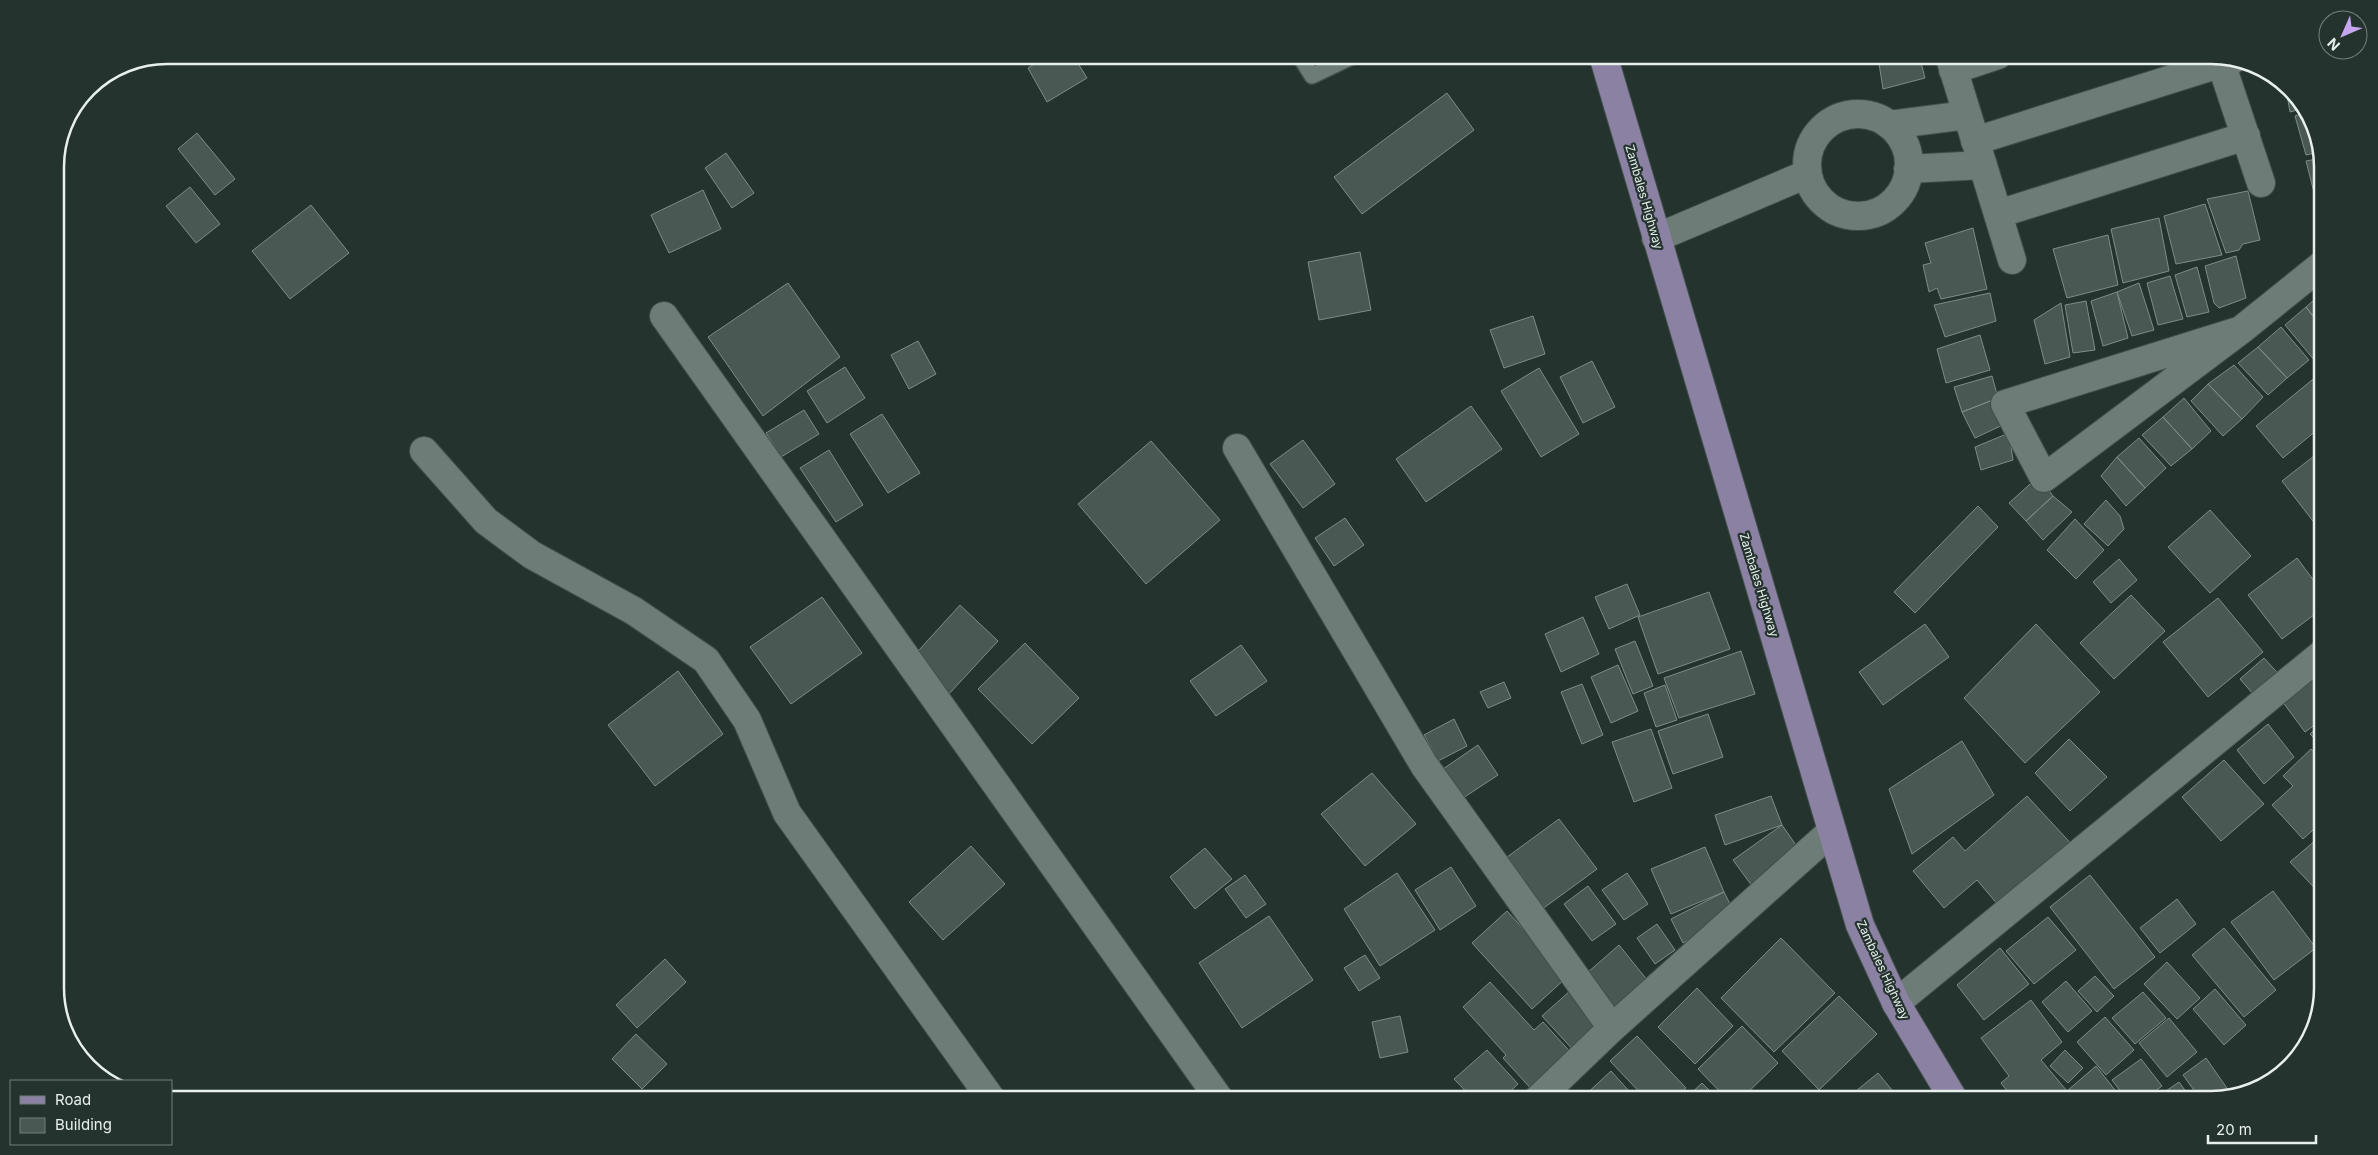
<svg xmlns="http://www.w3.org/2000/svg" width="2378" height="1155" font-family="Inter,sans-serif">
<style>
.building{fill:#495853;stroke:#7c8c87}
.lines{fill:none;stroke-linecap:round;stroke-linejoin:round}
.service-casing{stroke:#424e4a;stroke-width:18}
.minor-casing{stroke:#424e4a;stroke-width:30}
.primary-casing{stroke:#424e4a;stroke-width:30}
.service{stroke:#6d7c77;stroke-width:15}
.minor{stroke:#6d7c77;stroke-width:28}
.primary{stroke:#8a81a3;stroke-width:28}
.labels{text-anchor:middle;stroke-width:4.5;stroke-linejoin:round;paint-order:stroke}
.street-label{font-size:12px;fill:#e7f0ed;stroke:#25332e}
.rim{fill:none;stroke:#e7f0ed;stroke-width:2.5}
</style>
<rect width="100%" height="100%" fill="#25332e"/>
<path class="building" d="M 1019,55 L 1040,55 L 1025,64 Z
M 1049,55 L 1073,55 L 1087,78 L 1047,102 L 1028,68 Z
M 1885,55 L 1919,55 L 1925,78 L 1883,89 L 1878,57 Z
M 2286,89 L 2304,105 L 2305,108 L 2290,112 Z
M 1447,93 L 1474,130 L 1362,214 L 1334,177 Z
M 2307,112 L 2320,152 L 2306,155 L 2295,116 Z
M 197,133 L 235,179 L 215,195 L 178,149 Z
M 726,153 L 754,193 L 732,208 L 705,168 Z
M 2322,158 L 2323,223 L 2322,224 L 2306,161 Z
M 190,187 L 220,224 L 196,243 L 166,206 Z
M 703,190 L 721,229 L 669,253 L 651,215 Z
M 2248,191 L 2260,240 L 2243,244 L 2239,250 L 2226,253 L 2207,199 Z
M 2205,204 L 2222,255 L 2176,264 L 2164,216 Z
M 311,205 L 349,253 L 290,299 L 252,251 Z
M 2159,218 L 2169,271 L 2123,283 L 2111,229 Z
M 1973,228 L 1987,289 L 1941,299 L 1937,288 L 1929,292 L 1923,265 L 1931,263 L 1925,243 Z
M 2108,235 L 2118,285 L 2067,298 L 2053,249 Z
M 1360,252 L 1371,310 L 1319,320 L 1308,262 Z
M 2236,256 L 2246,298 L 2219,308 L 2214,303 L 2205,266 Z
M 2197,267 L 2209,312 L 2187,317 L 2175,275 Z
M 2170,276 L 2183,319 L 2158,325 L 2147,283 Z
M 788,283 L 840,357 L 763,416 L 708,337 Z
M 2139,283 L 2154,330 L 2132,336 L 2117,292 Z
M 2117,292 L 2128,338 L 2103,346 L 2091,301 Z
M 2323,292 L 2323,329 L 2306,307 Z
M 1990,293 L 1996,321 L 1945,337 L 1934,305 Z
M 2086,301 L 2095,350 L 2073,353 L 2065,305 Z
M 2061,303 L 2070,357 L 2045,364 L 2034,320 Z
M 2306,307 L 2323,329 L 2323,354 L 2315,361 L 2285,325 Z
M 1533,316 L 1545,354 L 1504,368 L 1490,330 Z
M 2281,327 L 2309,360 L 2287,378 L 2258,347 Z
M 1980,335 L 1990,370 L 1946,383 L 1937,349 Z
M 918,341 L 936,374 L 909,389 L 891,355 Z
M 2258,347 L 2287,378 L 2268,395 L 2238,363 Z
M 1592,361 L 1615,407 L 1583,423 L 1560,377 Z
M 2234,365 L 2263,397 L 2242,419 L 2208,384 Z
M 845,367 L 865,398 L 827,423 L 807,391 Z
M 1539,368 L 1579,434 L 1541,457 L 1501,391 Z
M 2323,371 L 2323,425 L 2283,458 L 2256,426 Z
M 1992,376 L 1998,398 L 1962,412 L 1954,387 Z
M 2208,384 L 2242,419 L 2223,436 L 2191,401 Z
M 1998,398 L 2007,423 L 1975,438 L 1962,412 Z
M 2184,398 L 2211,431 L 2192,449 L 2163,417 Z
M 1471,406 L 1502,449 L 1426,502 L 1396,459 Z
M 804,410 L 819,434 L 781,457 L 766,433 Z
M 882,414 L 920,473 L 888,493 L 850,434 Z
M 2163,417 L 2192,449 L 2171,466 L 2142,435 Z
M 2009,433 L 2013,460 L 1981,470 L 1975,447 Z
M 2139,438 L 2166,468 L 2145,488 L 2117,457 Z
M 1303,440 L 1335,484 L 1303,508 L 1270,464 Z
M 1151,441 L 1220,520 L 1146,584 L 1078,504 Z
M 2323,449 L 2323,534 L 2282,481 Z
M 829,450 L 863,505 L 836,522 L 800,468 Z
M 2117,457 L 2145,488 L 2126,506 L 2101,476 Z
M 2039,476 L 2053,496 L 2026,521 L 2009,503 Z
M 2053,496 L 2072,512 L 2043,540 L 2026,521 Z
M 2106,500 L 2120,516 L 2124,529 L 2108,546 L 2084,524 Z
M 1978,506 L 1998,527 L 1915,613 L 1894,592 Z
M 2210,510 L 2251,556 L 2210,593 L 2168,547 Z
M 1345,518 L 1364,545 L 1334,566 L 1315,538 Z
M 2075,519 L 2104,550 L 2076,579 L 2047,550 Z
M 2297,558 L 2323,593 L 2323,608 L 2282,639 L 2248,595 Z
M 2119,559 L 2137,580 L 2111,603 L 2093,582 Z
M 1627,584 L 1640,615 L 1609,629 L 1595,597 Z
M 1709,592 L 1730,649 L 1658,674 L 1638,617 Z
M 2131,595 L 2165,631 L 2114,679 L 2080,643 Z
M 822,597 L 862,653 L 791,704 L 750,647 Z
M 2218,598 L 2263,652 L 2208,697 L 2163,642 Z
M 960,605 L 998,641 L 948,695 L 910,660 Z
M 1583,617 L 1599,654 L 1561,672 L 1545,634 Z
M 1925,624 L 1949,657 L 1883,705 L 1859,672 Z
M 2036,624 L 2100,692 L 2025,763 L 1964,698 Z
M 1635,641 L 1653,686 L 1633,694 L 1615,649 Z
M 1025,643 L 1079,698 L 1032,744 L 978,689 Z
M 1241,645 L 1267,681 L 1216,716 L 1190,681 Z
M 1741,651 L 1755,694 L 1679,718 L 1664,678 Z
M 2264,658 L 2283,679 L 2259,701 L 2240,679 Z
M 1618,665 L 1638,711 L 1611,723 L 1591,677 Z
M 678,671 L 723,734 L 655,786 L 608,725 Z
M 2314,677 L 2323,689 L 2323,719 L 2305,732 L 2282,701 Z
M 1504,682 L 1511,698 L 1488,708 L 1480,692 Z
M 1582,684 L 1603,735 L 1582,744 L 1561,692 Z
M 1665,685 L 1677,720 L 1656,727 L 1644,693 Z
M 1708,714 L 1723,757 L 1673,774 L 1658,731 Z
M 1454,719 L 1467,746 L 1438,761 L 1424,735 Z
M 2323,722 L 2323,748 L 2310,734 Z
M 2268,724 L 2294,757 L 2264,784 L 2237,750 Z
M 1651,729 L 1672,788 L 1634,802 L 1612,742 Z
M 2069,739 L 2107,777 L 2070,811 L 2035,773 Z
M 1962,741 L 1994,795 L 1912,854 L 1889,789 Z
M 1478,745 L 1498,775 L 1463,798 L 1443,769 Z
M 2311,749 L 2321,760 L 2323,759 L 2323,821 L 2303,839 L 2272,805 L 2293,786 L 2283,776 Z
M 2224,760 L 2264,804 L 2221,841 L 2182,797 Z
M 1372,773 L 1416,824 L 1365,866 L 1321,814 Z
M 1771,796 L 1782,825 L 1725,845 L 1715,815 Z
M 2027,796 L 2077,850 L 2004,912 L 1977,880 L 1944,908 L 1913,871 L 1953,837 L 1965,851 Z
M 1559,819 L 1597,869 L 1541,910 L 1503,860 Z
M 1782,825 L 1800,851 L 1752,886 L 1733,860 Z
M 2323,834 L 2323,897 L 2290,862 Z
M 971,846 L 1005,884 L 943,940 L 909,902 Z
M 1705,847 L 1724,892 L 1671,914 L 1651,869 Z
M 1205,848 L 1232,879 L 1195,909 L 1170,877 Z
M 1451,867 L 1476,906 L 1440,930 L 1415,890 Z
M 1397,873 L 1435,930 L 1380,966 L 1344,909 Z
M 1627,873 L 1648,904 L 1624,920 L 1602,890 Z
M 1245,875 L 1266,904 L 1246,918 L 1225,889 Z
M 2090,875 L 2155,957 L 2114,989 L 2050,907 Z
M 1588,886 L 1616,924 L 1592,941 L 1564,904 Z
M 2273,891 L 2316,948 L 2274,980 L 2231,922 Z
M 1724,892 L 1736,916 L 1683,943 L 1671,919 Z
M 2177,899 L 2196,924 L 2160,953 L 2140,928 Z
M 1507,911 L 1567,977 L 1532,1009 L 1472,943 Z
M 1269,916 L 1313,980 L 1242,1028 L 1199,963 Z
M 2048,917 L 2076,950 L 2034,984 L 2006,951 Z
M 1657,924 L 1675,950 L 1655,964 L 1637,938 Z
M 2224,928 L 2276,990 L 2244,1017 L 2192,955 Z
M 1781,938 L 1835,993 L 1774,1052 L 1721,998 Z
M 1619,945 L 1648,981 L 1615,1011 L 1587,973 Z
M 2000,948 L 2029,984 L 1984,1020 L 1957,985 Z
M 1365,955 L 1380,978 L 1359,991 L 1344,968 Z
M 665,959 L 686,982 L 637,1028 L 616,1005 Z
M 2167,962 L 2200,998 L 2177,1019 L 2144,984 Z
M 2095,976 L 2114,996 L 2097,1012 L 2078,991 Z
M 2066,981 L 2092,1011 L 2068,1032 L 2042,1002 Z
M 1490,982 L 1534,1030 L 1543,1022 L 1574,1056 L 1534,1092 L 1503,1058 L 1506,1055 L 1463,1007 Z
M 1697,988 L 1733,1026 L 1695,1064 L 1658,1027 Z
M 2215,989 L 2246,1025 L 2224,1045 L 2193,1009 Z
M 1571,990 L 1603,1026 L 1575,1052 L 1542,1016 Z
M 2143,992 L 2166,1018 L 2135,1044 L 2112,1018 Z
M 1839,996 L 1877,1034 L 1819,1090 L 1782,1051 Z
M 2031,1000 L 2062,1042 L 2041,1060 L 2067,1091 L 2096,1066 L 2123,1100 L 2014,1100 L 2001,1083 L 2009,1076 L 1981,1038 Z
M 1400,1016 L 1408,1052 L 1380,1058 L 1372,1022 Z
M 2105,1017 L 2134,1050 L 2106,1075 L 2077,1042 Z
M 2169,1018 L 2197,1052 L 2167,1077 L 2139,1043 Z
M 1742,1026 L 1778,1063 L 1740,1100 L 1728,1100 L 1698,1069 Z
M 636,1034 L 667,1064 L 642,1089 L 612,1059 Z
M 1637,1036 L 1686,1088 L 1673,1100 L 1647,1100 L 1610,1061 Z
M 1487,1050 L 1518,1084 L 1501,1100 L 1474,1100 L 1454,1079 Z
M 2065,1050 L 2083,1068 L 2068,1083 L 2050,1066 Z
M 2206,1058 L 2231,1094 L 2212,1100 L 2201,1100 L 2183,1075 Z
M 2141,1059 L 2162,1086 L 2143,1100 L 2127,1100 L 2112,1080 Z
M 1611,1071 L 1637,1100 L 1585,1100 L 1582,1098 Z
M 1878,1073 L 1900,1100 L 1845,1100 Z
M 2179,1082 L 2192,1100 L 2153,1100 Z
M 1702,1083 L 1719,1100 L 1684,1100 Z"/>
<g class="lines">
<g class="service-casing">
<path id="service" d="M 1299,55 L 1312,76 L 1356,55"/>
</g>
<g class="minor-casing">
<path id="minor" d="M 1949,55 L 2012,260
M 2219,57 L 2261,183
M 1953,70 L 1998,55
M1807 165a51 51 0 1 1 102 0a51 51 0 1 1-102 0Z
M 1889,125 L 1967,115
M 1975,141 L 2232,60
M 1908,169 L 1983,165
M 1998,214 L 2246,136
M 1656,238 L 1807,174
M 664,316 L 1220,1100
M 2241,330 L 2044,478 L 2005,404 Z
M 2241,330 L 2323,264
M 1237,448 L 1424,765 L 1612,1028
M 424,451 L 486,521 L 532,555 L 634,611 L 706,660 L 747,720 L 787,813 L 992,1100
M 1896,1003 L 2323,653
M 1537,1100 L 1612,1028 L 1832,831"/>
</g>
<g class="primary-casing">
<path id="primary" d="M 1603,55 L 1860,925 L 1896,1003 L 1954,1100"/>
</g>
<use href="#service" class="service"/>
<use href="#minor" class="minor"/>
<use href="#primary" class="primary"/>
</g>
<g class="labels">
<g class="street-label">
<text transform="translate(1644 197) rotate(74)" y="4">Zambales Highway</text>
<text transform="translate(1759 585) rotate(73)" y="4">Zambales Highway</text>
<text transform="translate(1883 970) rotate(65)" y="4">Zambales Highway</text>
</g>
</g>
<path d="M0 0H2378V1155H0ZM167 64H2211A103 103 0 0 1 2314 167V988A103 103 0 0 1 2211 1091H167A103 103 0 0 1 64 988V167A103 103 0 0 1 167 64Z" fill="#25332e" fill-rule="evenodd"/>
<path class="rim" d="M167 64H2211A103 103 0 0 1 2314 167V988A103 103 0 0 1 2211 1091H167A103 103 0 0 1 64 988V167A103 103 0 0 1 167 64Z"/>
<rect x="10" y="1080" width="162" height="65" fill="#25332e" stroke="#737f7a"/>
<rect x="20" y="1096" width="25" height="8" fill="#8a81a3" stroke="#737f7a"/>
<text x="55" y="1105" font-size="15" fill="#e7f0ed">Road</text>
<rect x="20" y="1118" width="25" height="15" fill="#495853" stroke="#737f7a"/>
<text x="55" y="1130" font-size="15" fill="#e7f0ed">Building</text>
<g transform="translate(2343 35) rotate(225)"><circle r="24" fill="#25332e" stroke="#737f7a"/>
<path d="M0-4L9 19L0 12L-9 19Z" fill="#c6a6f0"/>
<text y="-8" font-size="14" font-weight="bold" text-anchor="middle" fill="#e7f0ed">N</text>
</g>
<path d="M2208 1135v8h108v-8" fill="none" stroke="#e7f0ed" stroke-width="2.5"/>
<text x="2216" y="1135" font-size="15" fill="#e7f0ed" stroke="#25332e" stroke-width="4" paint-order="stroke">20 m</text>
</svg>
